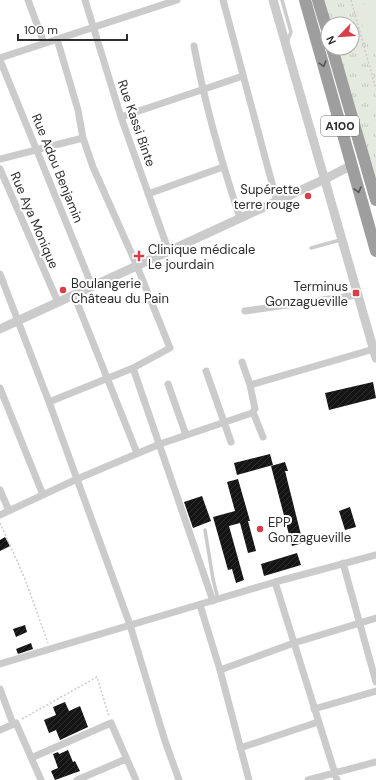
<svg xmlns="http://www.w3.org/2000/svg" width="376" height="780" font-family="'DM Sans',sans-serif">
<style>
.grass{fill:url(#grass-tufts)}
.pitch{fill:#e4eadd}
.building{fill:url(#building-hatch)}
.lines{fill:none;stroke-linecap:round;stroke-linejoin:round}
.path{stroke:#cbcbcb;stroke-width:1.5;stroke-dasharray:2 2;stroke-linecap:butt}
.service{stroke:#cbcbcb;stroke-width:3.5}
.minor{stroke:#cbcbcb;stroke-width:7}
.tertiary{stroke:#cbcbcb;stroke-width:9}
.trunk{stroke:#9e9e9e;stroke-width:12}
.oneway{stroke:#555}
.poi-dot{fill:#d73e47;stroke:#fff;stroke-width:1.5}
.labels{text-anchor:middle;stroke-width:4;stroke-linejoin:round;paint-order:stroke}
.shield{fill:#fff;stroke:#6d6d6d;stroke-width:1}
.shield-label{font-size:12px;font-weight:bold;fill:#2e2e2e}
.street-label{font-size:13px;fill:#2e2e2e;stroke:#fff}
.poi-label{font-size:13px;fill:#2e2e2e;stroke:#fff;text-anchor:start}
</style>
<defs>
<pattern id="grass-tufts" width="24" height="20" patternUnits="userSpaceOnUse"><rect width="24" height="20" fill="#e4eadd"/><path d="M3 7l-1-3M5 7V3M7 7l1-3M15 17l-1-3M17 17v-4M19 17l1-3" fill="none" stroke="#c4c9be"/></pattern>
<pattern id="building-hatch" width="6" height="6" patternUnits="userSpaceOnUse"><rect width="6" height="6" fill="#151515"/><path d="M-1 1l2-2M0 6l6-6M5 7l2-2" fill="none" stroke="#2f2f2f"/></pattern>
</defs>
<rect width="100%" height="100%" fill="#fff"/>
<path class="grass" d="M 324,0 L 376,0 L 376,179 L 338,48 L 352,48 L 352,24 L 331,24 Z"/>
<path class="pitch" d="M 374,1 L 376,7 L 376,43 L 368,45 L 357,6 Z"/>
<path class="building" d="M 373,382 L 376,398 L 329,410 L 325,393 Z
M 270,454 L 273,465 L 237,475 L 234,463 Z
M 285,462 L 288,471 L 285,471 L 303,543 L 292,546 L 271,466 Z
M 238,479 L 250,521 L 248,521 L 256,551 L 248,553 L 240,523 L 229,526 L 244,580 L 236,583 L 232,569 L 228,570 L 213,517 L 235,511 L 227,482 Z
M 202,496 L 211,521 L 193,528 L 184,502 Z
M 350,507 L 356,527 L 345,530 L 339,511 Z
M 5,537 L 10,546 L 0,551 L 0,540 Z
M 297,553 L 301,565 L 264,576 L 261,564 Z
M 25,625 L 27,632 L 16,637 L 13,629 Z
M 31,643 L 33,649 L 18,654 L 16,649 Z
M 65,702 L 69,711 L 80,706 L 88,727 L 60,740 L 56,730 L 49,733 L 44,720 L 56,715 L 53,707 Z
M 68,750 L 73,762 L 75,761 L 80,771 L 55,780 L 51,771 L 58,768 L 53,754 L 58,752 L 59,754 Z"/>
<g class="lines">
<path class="path" d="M 351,0 L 376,89
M 0,523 L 25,579 L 48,643
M 22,719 L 97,677 L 109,716"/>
<path class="service" d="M 282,0 L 291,32 L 287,42
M 311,248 L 340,240
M 205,530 L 213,579 L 218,599"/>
<path class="minor" d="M 28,0 L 44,43
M 85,0 L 121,117 L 169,252
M 223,0 L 277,202
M 194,46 C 205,105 221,161 240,218
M 0,58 L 177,0
M 0,60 L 92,286
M 121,117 L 243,76
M 0,159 L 83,138
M 0,169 L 58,302
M 148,194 L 223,167
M 0,274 L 49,402 L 130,625 L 165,741 L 179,780
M 74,295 L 137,453
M 245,311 L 358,295
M 133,368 L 213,601
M 206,371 L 231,442
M 168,384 L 186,435
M 250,385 L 374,349
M 0,388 L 43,495
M 49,402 L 133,368 L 170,348 L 137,266 L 93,167 L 83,138 L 78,110 L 57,39
M 253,412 L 263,437
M 0,490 L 9,511
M 0,515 L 77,479 L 160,444 L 252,413 L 255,409 L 250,385 L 242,362
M 343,563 L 376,682
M 275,582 L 337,780
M 200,605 L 220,670 L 249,780
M 0,664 L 275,582 L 376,555
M 220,670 L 294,643 L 376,618
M 0,689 L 13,724
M 314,709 L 376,691
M 0,730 L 16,723 L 41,780
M 240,748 L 318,722
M 31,758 L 111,723 L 136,780
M 77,780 L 126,759
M 308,780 L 376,762"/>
<path class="tertiary" d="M 273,0 L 376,358
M 0,329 L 325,179 L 352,165"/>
<path class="trunk" d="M 305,0 L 376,251
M 318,0 L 328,33
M 332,48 L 376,200"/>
</g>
<defs><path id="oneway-chevron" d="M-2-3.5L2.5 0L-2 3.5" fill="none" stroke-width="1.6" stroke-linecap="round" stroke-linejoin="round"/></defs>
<g class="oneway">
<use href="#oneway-chevron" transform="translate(323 64) rotate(74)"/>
<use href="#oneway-chevron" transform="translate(358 190) rotate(75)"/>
</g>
<g class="poi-dot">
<circle cx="308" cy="196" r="4"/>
<path d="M137 250h4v4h4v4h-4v4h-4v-4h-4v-4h4z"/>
<circle cx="63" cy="290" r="4"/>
<rect x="352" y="289" width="8" height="8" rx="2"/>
<circle cx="260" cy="529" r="4"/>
</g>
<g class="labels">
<rect class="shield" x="321" y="116" width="38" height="20" rx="3"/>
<g class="shield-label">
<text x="340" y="130">A100</text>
</g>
<g class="street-label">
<text transform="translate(137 123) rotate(71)" y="5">Rue Kassi Binte</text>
<text transform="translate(58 168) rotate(68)" y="5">Rue Adou Benjamin</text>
<text transform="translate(35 220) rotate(67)" y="5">Rue Aya Monique</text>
</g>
<g class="poi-label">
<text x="300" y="194" text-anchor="end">Supérette<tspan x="300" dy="15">terre rouge</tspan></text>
<text x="148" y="254">Clinique médicale<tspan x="148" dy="15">Le jourdain</tspan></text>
<text x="71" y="288">Boulangerie<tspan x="71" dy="15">Château du Pain</tspan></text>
<text x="348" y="291" text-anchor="end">Terminus<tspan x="348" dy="15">Gonzagueville</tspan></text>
<text x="268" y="527">EPP<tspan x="268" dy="15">Gonzagueville</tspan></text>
</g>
</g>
<g transform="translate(340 36) rotate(245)"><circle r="19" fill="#ffffff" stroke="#ababab"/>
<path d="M0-3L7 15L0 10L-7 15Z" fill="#d73e47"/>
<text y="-6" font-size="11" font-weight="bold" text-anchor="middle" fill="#2e2e2e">N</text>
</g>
<path d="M18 34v6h109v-6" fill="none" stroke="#2e2e2e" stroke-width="2"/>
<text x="24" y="34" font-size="12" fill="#2e2e2e" stroke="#ffffff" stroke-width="3" paint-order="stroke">100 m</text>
</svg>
